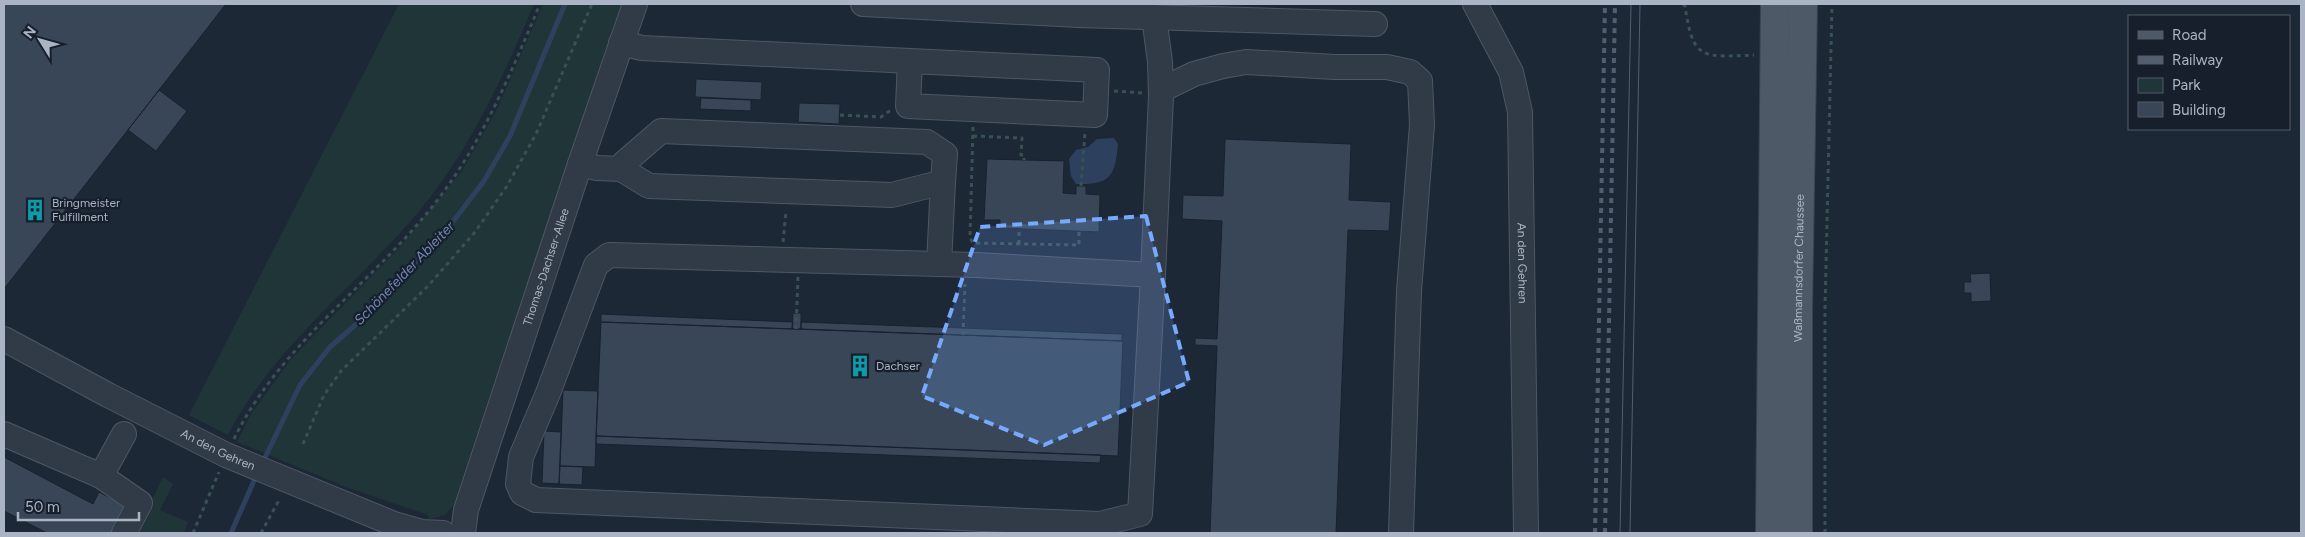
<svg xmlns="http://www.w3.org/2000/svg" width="2305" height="537" font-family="Figtree,sans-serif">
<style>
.green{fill:#1f3538}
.water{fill:#2d415e}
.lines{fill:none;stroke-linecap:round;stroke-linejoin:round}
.stream{stroke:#2d415e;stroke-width:5}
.building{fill:#394658;stroke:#18212e}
.minor-casing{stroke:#4e5766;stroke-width:26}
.major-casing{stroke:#3a4351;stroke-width:30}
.path{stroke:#3a5153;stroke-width:3;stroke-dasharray:4 4;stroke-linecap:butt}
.minor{stroke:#313a47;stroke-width:24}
.major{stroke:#4e5968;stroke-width:28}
.tram{stroke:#525e6f;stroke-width:1}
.rail{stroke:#525e6f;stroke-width:4;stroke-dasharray:5 5;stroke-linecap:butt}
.marked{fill:#75aaff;fill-opacity:0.2;stroke:#75aaff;stroke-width:4;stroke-dasharray:10 6;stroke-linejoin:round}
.labels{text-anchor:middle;stroke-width:4.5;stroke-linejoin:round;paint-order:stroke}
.poi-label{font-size:12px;fill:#aab4c5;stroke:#171f2c;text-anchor:start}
.street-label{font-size:12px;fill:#aab4c5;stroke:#171f2c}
.water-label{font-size:14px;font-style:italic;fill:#708bb1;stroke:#171f2c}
</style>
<rect width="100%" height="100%" fill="#1d2837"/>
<path class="green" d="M 399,4 L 534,4 C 501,82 466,159 409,223 C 347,293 271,351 228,435 L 189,415 Z
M 543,4 L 624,4 L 455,504 L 445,515 L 429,519 L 428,515 L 346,487 L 237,442 L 251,414 L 292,358 L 399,248 L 462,171 L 497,109 Z
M 163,477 L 173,484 L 160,510 L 188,522 L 184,533 L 136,533 Z"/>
<path class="water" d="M 1114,138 L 1118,144 C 1115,176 1111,185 1076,184 L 1071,176 L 1069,159 L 1076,150 L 1088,147 L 1097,139 Z"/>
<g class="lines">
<path class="stream" d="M 262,464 L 300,385 L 330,347 L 368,314 L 455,219 L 484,181 L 510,136 L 565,4
M 231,533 L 257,474"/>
</g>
<path class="building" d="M 4,4 L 226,4 L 4,289 Z
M 696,79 L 762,82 L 761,100 L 695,97 Z
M 159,90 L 187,111 L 156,151 L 128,130 Z
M 701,98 L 751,100 L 751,111 L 700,109 Z
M 799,103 L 840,104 L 839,124 L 798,122 Z
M 1225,139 L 1351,144 L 1349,200 L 1391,202 L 1389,231 L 1348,230 L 1336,533 L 1210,533 L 1217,346 L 1195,345 L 1195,338 L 1217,339 L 1222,221 L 1182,219 L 1183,195 L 1223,196 Z
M 987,159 L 1064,161 L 1063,193 L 1076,194 L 1076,186 L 1086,186 L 1086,194 L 1100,195 L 1099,232 L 1000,228 L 1000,220 L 984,220 Z
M 1990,273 L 1991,301 L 1971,302 L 1971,293 L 1964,293 L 1964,282 L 1971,282 L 1970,274 Z
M 793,313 L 801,313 L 801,329 L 792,329 Z
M 601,314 L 793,322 L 792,329 L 601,322 Z
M 601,322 L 1123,341 L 1118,456 L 596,436 Z
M 801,322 L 1122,334 L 1122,341 L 801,329 Z
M 563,390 L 598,391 L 595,467 L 560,466 Z
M 544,431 L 561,432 L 559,484 L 542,483 Z
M 596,436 L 1101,455 L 1100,463 L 596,444 Z
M 4,457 L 93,504 L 99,492 L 134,510 L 121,533 L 47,533 L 4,511 Z
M 560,466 L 583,467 L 582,485 L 559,484 Z"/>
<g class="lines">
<g class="minor-casing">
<g id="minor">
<path d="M 863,4 L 1079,15 L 1375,24"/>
<path id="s1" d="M 1475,4 L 1511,72 L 1520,112 L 1526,533"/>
<path d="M 621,43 L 642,48 L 1097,70 L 1095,115 L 908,106 L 910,61"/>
<path d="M 1161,90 L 1194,74 L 1223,66 L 1246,62 L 1335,67 L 1387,67 L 1410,72 L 1420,81 L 1422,125 L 1409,291 L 1401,533"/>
<path d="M 661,131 L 927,142 L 945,154 L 943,182 L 892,195 L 649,186 L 621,169 L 624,163 Z"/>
<path d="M 580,164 L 597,168 L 621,169"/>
<path d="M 609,255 L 976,265 L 1153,275 L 1140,514 L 1100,524 L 536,500 L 522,493 L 518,484 L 521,457 L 548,393 L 596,265 Z"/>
<path d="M 939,264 L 943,182"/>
<path d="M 1153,275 L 1161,96 L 1160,62 L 1154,17"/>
<path id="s2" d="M 4,339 L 108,395 L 226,455 L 394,524 L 422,532 L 443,533"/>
<path d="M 4,434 L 101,476 L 140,503 L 124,533"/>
<path d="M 101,476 L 124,434"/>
<path id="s3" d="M 463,533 L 466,510 L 580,164 L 635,4"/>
</g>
</g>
<g class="major-casing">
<g id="major">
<path d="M 1770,533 L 1775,4"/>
<path id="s4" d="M 1798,533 L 1798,308 L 1803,4"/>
</g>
</g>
<path class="path" d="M 1683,4 L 1685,6 C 1693,61 1702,57 1754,55
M 1114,91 L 1143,93
M 840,115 L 881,117 L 891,110
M 973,127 L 970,238 L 973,243 L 1079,245 L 1079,231
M 973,136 L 1022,138 L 1021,155 L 1024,155 L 1024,160
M 1081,186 L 1085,132
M 783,242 L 786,211
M 1019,244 L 1019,229
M 796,329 L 798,277
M 963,335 L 965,284
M 234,439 C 279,346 369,286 432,207 C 481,146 510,75 540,4
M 303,444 L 324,395 L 341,371 L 429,285 L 475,232 L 507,186 L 536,134 L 592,4
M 193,533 L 219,472
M 261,533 L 279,500
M 1825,533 L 1825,309 L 1832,4"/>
<use href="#minor" class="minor"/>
<use href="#major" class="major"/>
<path class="tram" d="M 1620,533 L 1631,4
M 1630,533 L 1640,4"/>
<path class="rail" d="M 1595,533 L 1605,4
M 1605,533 L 1615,4"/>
</g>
<path class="marked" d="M 1146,216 L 1189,382 L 1044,445 L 922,396 L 980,227 Z"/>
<defs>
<g id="building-bare" transform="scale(1.725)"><path d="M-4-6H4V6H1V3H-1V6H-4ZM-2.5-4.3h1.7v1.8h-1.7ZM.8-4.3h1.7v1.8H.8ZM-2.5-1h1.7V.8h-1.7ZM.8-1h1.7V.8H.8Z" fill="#0f9aa8" stroke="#171f2c" stroke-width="2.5" paint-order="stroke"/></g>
</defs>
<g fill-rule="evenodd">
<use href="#building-bare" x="35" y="210"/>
<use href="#building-bare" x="860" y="366"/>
</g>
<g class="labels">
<g class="poi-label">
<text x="52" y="207">Bringmeister<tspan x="52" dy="14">Fulfillment</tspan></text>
<text x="876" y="370">Dachser</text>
</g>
<g class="street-label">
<text dy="4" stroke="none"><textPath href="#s1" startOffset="269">An den Gehren</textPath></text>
<text dy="4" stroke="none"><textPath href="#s3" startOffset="279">Thomas-Dachser-Allee</textPath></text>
<text dy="4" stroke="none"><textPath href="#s4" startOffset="265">Waßmannsdorfer Chaussee</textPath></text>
<text dy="4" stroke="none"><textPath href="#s2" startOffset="241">An den Gehren</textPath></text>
</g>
<g class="water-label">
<text transform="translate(404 273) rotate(-46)" y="5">Schönefelder Ableiter</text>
</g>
</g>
<rect width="2305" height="537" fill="none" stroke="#aab4c5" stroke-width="10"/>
<rect x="2128" y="15" width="162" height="115" fill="#171f2c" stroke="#525b69"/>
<rect x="2138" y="31" width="25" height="8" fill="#4e5968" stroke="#525b69"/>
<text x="2172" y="40" font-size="15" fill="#aab4c5">Road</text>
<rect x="2138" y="56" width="25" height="8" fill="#525e6f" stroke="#525b69"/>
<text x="2172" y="65" font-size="15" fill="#aab4c5">Railway</text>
<rect x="2138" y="78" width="25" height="15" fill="#1f3538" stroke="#525b69"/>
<text x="2172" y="90" font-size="15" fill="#aab4c5">Park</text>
<rect x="2138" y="102" width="25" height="15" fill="#394658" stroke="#525b69"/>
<text x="2172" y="115" font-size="15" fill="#aab4c5">Building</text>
<g transform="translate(40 40) rotate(307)" stroke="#171f2c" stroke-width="4" paint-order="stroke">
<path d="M0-4L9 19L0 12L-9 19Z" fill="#aab4c5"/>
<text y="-8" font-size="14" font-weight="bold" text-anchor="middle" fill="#aab4c5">N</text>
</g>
<path d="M18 512v8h121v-8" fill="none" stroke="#aab4c5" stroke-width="2.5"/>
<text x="25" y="512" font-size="15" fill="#aab4c5" stroke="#171f2c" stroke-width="4" paint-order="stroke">50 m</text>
</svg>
